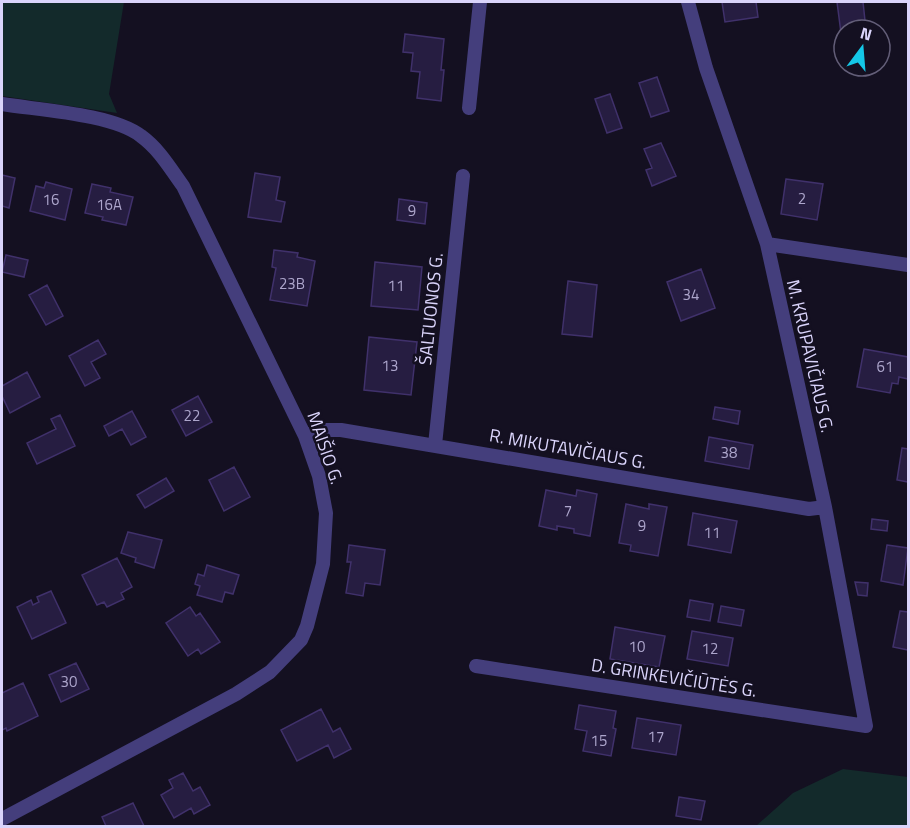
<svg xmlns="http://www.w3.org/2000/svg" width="910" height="828" font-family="'Titillium Web',sans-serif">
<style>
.green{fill:#132a2b}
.building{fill:#261d41;stroke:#40316b;stroke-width:1.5}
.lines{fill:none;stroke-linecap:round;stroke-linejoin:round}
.street{stroke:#443e7c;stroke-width:14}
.labels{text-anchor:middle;stroke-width:5;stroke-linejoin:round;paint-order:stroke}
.number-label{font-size:15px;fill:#ada6cc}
.street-label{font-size:18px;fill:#dad4fb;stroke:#141021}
</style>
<rect width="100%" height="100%" fill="#141021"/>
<path class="green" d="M 2,2 L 124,2 L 109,94 L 117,113 L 2,96 Z
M 843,769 L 908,777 L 908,826 L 756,826 L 793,793 Z"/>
<path class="building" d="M 722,2 L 756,2 L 758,17 L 725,22 Z
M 837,2 L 863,2 L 866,30 L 844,30 L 844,32 L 841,33 Z
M 405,34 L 444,39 L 441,70 L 444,70 L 441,101 L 417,98 L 420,72 L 411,71 L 413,53 L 403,52 Z
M 657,77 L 669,111 L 651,117 L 639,83 Z
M 610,94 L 622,128 L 607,133 L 595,99 Z
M 661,143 L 676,176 L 652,186 L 646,170 L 652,168 L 644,149 Z
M 255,173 L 280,177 L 276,200 L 285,202 L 281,222 L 248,217 Z
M 2,175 L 15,178 L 9,208 L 2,206 Z
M 786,179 L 823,184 L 817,220 L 781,214 Z
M 46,182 L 72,189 L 65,220 L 30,211 L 36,186 L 44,188 Z
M 92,184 L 111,188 L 110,192 L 133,197 L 126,225 L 102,220 L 103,217 L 85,213 Z
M 399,199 L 427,203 L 425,224 L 397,220 Z
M 274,250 L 298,253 L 297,257 L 315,261 L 307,306 L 270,300 L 276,268 L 272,267 Z
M 6,255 L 28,260 L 24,277 L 2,272 Z
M 375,262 L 422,267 L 418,310 L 371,306 Z
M 701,269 L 715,308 L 681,321 L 667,282 Z
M 568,281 L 597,285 L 592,337 L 562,334 Z
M 47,285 L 63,316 L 46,325 L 29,295 Z
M 369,337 L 417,342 L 411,395 L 364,390 Z
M 98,340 L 106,354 L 91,362 L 100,378 L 85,386 L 69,356 Z
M 864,349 L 908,357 L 908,379 L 899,377 L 898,384 L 892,383 L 890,393 L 857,387 Z
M 27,372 L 40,397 L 10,413 L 2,396 L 2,386 Z
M 198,396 L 212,422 L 186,436 L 172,410 Z
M 715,407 L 740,411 L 738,424 L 713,419 Z
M 132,411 L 146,437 L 131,445 L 122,429 L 109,436 L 104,426 Z
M 60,415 L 75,446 L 37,464 L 27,443 L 56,429 L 51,419 Z
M 709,437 L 753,445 L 749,469 L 705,461 Z
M 902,448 L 908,449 L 908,482 L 897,480 Z
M 234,467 L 250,497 L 224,511 L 209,480 Z
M 166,478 L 174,491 L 145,508 L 137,495 Z
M 546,490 L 576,496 L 577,490 L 597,494 L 590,536 L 574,533 L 574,529 L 557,526 L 557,530 L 539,526 Z
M 626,504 L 649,509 L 649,504 L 667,507 L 658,556 L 630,551 L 631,545 L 619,543 Z
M 693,513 L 737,521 L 731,553 L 688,545 Z
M 872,519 L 888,521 L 887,531 L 871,529 Z
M 128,532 L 162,540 L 154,568 L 135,562 L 136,558 L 121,553 Z
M 349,545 L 385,550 L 380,585 L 365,583 L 363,596 L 346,593 L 351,562 L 347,562 Z
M 887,545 L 908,548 L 903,585 L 881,581 Z
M 117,558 L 132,587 L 121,593 L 124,599 L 107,607 L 104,602 L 97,605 L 82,575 Z
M 207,565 L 239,575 L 233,594 L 225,592 L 222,602 L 197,595 L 200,586 L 195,584 L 198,574 L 204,576 Z
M 855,582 L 868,583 L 867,596 L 858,595 Z
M 51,591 L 66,623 L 32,639 L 17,607 L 31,600 L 33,605 L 39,602 L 37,597 Z
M 690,600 L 713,604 L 710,621 L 687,617 Z
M 721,606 L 744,610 L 741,626 L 718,622 Z
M 190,607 L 196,616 L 200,613 L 220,642 L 201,654 L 198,649 L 188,656 L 166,623 Z
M 900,611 L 908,612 L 908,650 L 893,647 Z
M 615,627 L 665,636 L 659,667 L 610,659 Z
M 692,631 L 733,638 L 728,666 L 687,659 Z
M 76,663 L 89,689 L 61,702 L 49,675 Z
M 23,683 L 38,716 L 7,731 L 6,728 L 2,730 L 2,693 Z
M 579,705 L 616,711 L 613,728 L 616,729 L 611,756 L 583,751 L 587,731 L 575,729 Z
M 321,709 L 333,732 L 340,728 L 351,749 L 334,758 L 328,745 L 297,761 L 281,730 Z
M 637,718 L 681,725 L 676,755 L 632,748 Z
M 183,773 L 193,791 L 200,787 L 210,805 L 194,814 L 191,808 L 174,818 L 161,795 L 173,788 L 169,780 Z
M 679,797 L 705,801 L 701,820 L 676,816 Z
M 133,803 L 144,826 L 106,826 L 102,817 Z"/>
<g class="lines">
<path class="street" d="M 2,104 C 39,110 113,114 141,136 C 159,149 170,168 183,186 L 305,436 L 319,476 L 326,513 L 323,564 L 307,626 L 301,640 L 270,672 L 236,694 L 2,819
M 469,108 L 480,2
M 767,244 L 908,265
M 305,436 L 321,430 L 341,430 L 809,509 L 825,507
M 435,445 L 463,176
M 476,666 L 866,726 L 825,507 L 767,244 L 706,68 L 688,2"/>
</g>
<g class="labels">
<g class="number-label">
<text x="802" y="204">2</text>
<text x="51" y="205">16</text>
<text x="109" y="210">16A</text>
<text x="412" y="216">9</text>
<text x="292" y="289">23B</text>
<text x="396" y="291">11</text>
<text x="691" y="300">34</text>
<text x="390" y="371">13</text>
<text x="885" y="372">61</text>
<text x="192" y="421">22</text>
<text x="729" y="458">38</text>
<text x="568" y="516">7</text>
<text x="642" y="531">9</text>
<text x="712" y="538">11</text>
<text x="637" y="652">10</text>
<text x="710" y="654">12</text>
<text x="69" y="687">30</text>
<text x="656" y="742">17</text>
<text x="599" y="746">15</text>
</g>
<g class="street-label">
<text transform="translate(431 309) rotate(-84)" y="6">ŠALTUONOS G.</text>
<text transform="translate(810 356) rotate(77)" y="6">M. KRUPAVIČIAUS G.</text>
<text transform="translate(325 448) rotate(71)" y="6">MAIŠIO G.</text>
<text transform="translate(568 449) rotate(10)" y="6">R. MIKUTAVIČIAUS G.</text>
<text transform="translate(674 678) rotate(9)" y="6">D. GRINKEVIČIŪTĖS G.</text>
</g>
</g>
<rect width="910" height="828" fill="none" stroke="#dad4fb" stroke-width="6"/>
<g transform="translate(862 48) rotate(16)"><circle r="28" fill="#141021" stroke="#635e78" stroke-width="1.5"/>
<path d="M0-4.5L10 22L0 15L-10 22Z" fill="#14c7e7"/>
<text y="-9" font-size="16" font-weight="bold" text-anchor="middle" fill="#dad4fb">N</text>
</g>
</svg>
